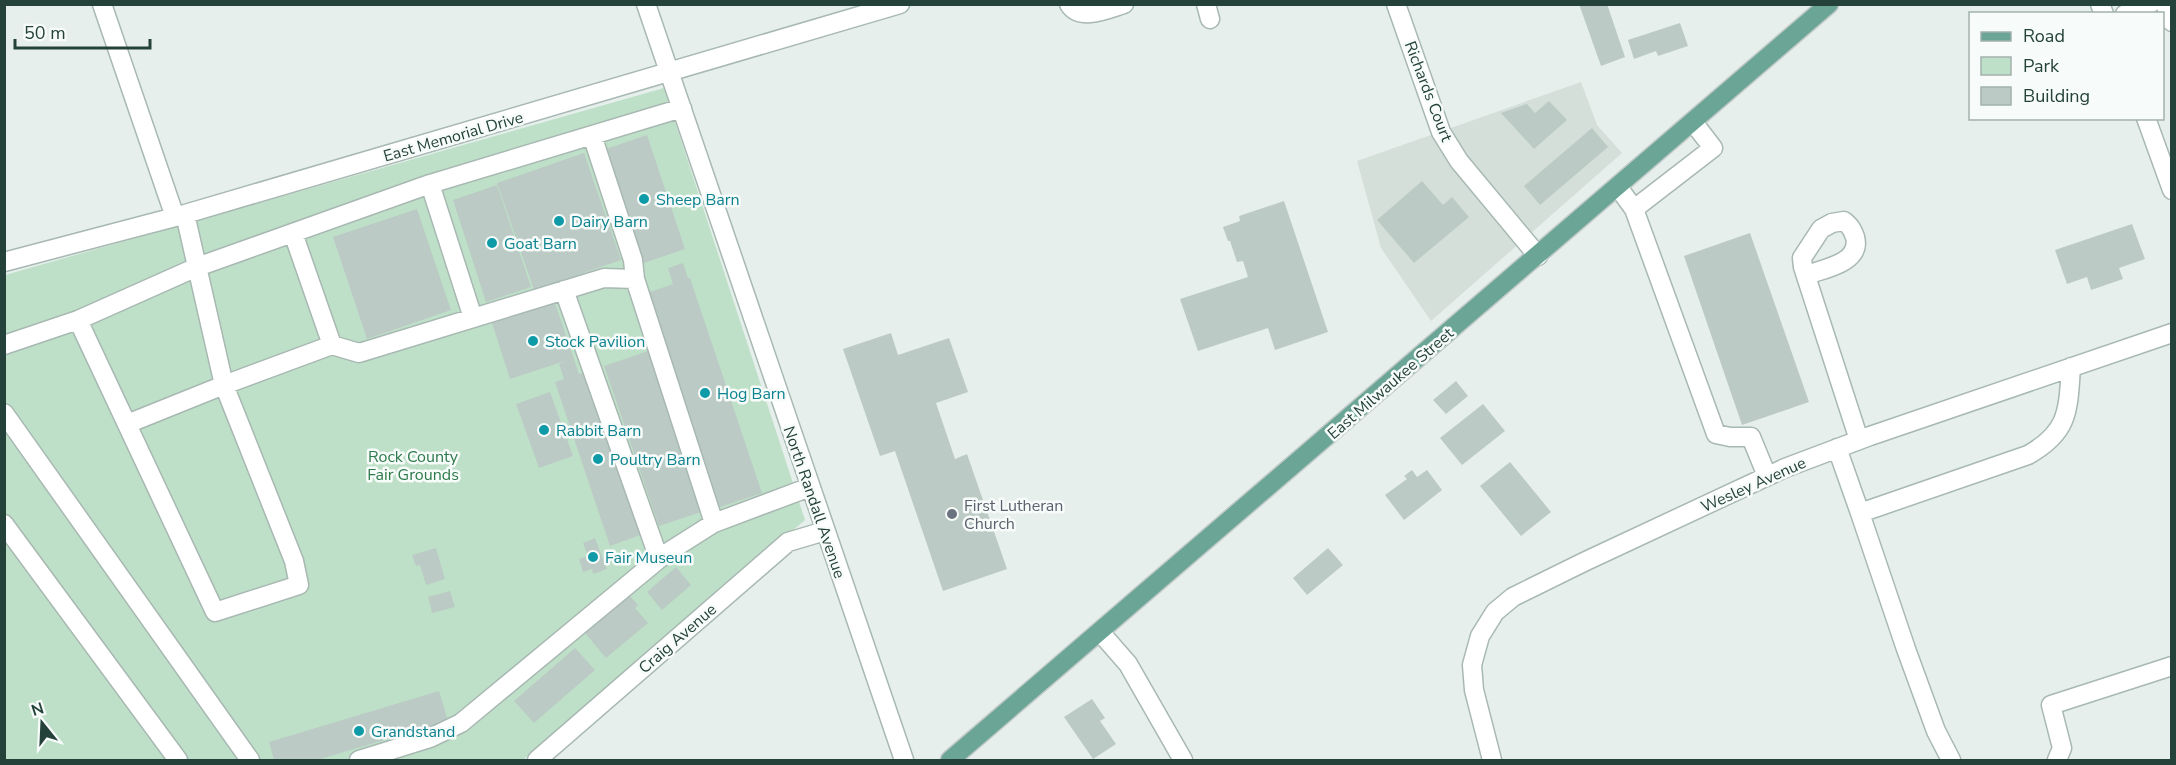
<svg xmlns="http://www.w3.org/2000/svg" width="2176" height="765" font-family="'Nunito Sans',sans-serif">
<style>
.built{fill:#d4dfda}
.green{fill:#bfe0c8}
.building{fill:#bbcac4}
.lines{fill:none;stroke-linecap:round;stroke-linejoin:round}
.minor-casing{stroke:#a8b8b2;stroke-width:21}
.major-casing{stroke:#c2cac8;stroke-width:21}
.minor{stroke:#fff;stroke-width:18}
.major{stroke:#6aa596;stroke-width:18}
.culture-dot{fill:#0f9aa8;stroke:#f7fbf9;stroke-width:2}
.worship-dot{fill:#6b7280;stroke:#f7fbf9;stroke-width:2}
.labels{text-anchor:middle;stroke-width:5;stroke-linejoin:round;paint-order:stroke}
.street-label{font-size:16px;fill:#24423a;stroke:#f7fbf9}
.culture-label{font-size:16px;fill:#0d838f;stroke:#f7fbf9;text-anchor:start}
.park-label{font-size:16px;fill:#2d7a4b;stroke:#f7fbf9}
.worship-label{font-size:16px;fill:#5b616d;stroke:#f7fbf9;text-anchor:start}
</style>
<rect width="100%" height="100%" fill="#e6efeb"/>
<path class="built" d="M 1581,82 L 1597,125 L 1622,153 L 1431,321 L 1381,248 L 1357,161 Z"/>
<path class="green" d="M 664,88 L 805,520 L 523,760 L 5,760 L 5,275 Z"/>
<path class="building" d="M 1579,4 L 1607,4 L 1625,57 L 1601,66 Z
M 1680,23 L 1688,46 L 1658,56 L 1656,51 L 1634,59 L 1628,40 Z
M 1549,101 L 1567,120 L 1534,149 L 1501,113 L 1527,104 L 1535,113 Z
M 1592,128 L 1608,147 L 1540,205 L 1524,186 Z
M 647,135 L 685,249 L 641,264 L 603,150 Z
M 584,153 L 621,260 L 534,290 L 497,183 Z
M 1422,181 L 1443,205 L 1452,197 L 1469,217 L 1414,263 L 1377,220 Z
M 497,185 L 531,287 L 486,302 L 453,200 Z
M 1284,201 L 1328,332 L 1275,350 L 1268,328 L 1198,351 L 1180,299 L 1248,277 L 1243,261 L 1237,262 L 1230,241 L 1228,241 L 1223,227 L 1240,221 L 1239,216 Z
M 417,209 L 451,310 L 367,339 L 333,237 Z
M 2132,224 L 2145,259 L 2119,268 L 2123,279 L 2091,290 L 2087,277 L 2067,284 L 2055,250 Z
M 1750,233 L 1809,402 L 1742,425 L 1684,256 Z
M 683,263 L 688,278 L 690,278 L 762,493 L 720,507 L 647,293 L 673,284 L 668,268 Z
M 555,303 L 579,374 L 585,372 L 640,535 L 610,546 L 555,382 L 564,379 L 559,364 L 565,361 L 510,379 L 492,323 Z
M 891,333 L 898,355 L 949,338 L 968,392 L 936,403 L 955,459 L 967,454 L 1007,569 L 943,591 L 895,451 L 880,456 L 843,349 Z
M 648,351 L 701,512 L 659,526 L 604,366 Z
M 1456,381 L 1468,396 L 1446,414 L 1433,400 Z
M 550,392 L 573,456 L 539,468 L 516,404 Z
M 1483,404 L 1505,431 L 1462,465 L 1440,438 Z
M 1510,462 L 1551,512 L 1521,536 L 1480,486 Z
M 1412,470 L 1417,477 L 1427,470 L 1442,490 L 1404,520 L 1385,495 L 1407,479 L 1404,476 Z
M 595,538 L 607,569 L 593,574 L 592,569 L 583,572 L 579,559 L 588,556 L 583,543 Z
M 436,548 L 445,579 L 426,585 L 420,565 L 416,566 L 412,555 Z
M 1328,548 L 1343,565 L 1307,595 L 1293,578 Z
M 676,567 L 691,585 L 662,610 L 647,592 Z
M 450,591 L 455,607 L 432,613 L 428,597 Z
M 629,595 L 638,605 L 635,608 L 648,623 L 606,658 L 585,633 Z
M 575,648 L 595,670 L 534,723 L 514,701 Z
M 439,691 L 448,721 L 317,760 L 274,760 L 269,742 Z
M 1092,699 L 1105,718 L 1100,721 L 1116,744 L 1093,759 L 1064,717 Z"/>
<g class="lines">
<g class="minor-casing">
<path id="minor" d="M 102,4 L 175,217
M 646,4 L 904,760
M 1069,4 C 1080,22 1108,9 1124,4
M 1206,4 L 1210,19
M 1396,4 L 1441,132 L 1459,161 L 1538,256
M 2100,4 L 2104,14
M 2165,4 L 2172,22
M 2125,14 L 2150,4
M 2146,118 L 2172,190
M 592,135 L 633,260 L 635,279 L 714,523
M 430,184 L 473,318
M 1618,187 L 1634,209 L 1716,434 L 1730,437 L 1751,437 L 1767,476
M 1634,209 L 1713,148 L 1693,122
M 293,233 L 332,345
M 4,262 L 175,217 L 900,4
M 1806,275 C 1823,269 1862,263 1855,237 C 1852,229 1851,227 1844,221 L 1832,223 L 1821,229 L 1802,258 L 1803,267 L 1859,440
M 564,290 L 659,559
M 78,320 L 215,612 L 299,585 L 294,561 L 224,385 L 185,214
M 4,345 L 78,320 L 197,267 L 430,184 L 682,108
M 4,413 L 250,760
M 127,424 L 224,385 L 332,345 L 359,353 L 604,278 L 635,279
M 1837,448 L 1860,513 L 2028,455 C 2069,432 2068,411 2071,367
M 1860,513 L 1906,649 L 1936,731 L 1951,760
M 4,524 L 178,760
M 1100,632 L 1128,664 L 1183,760
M 359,760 L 430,738 L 461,723 L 665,554 L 714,523 L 810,487
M 537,760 L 788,542 L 825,531
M 1492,760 L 1474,690 L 1472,665 L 1480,636 L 1495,612 L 1513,597 L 1586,561 L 1785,468 L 1870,436 L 2172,333
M 2057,760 L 2062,748 L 2051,705 L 2172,666"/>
</g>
<g class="major-casing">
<path id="major" d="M 950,760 L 1829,4"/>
</g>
<use href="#minor" class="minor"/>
<use href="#major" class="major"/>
</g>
<g class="culture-dot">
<circle cx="644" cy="199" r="6"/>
<circle cx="559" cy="221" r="6"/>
<circle cx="492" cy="243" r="6"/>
<circle cx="533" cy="341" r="6"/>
<circle cx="705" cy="393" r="6"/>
<circle cx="544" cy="430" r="6"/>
<circle cx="598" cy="459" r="6"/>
<circle cx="593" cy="557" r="6"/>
<circle cx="359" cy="731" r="6"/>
</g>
<circle class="worship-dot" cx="952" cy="514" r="6"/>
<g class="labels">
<g class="street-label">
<text transform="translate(1429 91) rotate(69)" y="6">Richards Court</text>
<text transform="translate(453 136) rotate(-16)" y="6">East Memorial Drive</text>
<text transform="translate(1390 383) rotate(-41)" y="6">East Milwaukee Street</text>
<text transform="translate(1753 484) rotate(-24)" y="6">Wesley Avenue</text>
<text transform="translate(815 502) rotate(71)" y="6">North Randall Avenue</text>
<text transform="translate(677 638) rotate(-41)" y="6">Craig Avenue</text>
</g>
<g class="culture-label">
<text x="656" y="205">Sheep Barn</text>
<text x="571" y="227">Dairy Barn</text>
<text x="504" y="249">Goat Barn</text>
<text x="545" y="347">Stock Pavilion</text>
<text x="717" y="399">Hog Barn</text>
<text x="556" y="436">Rabbit Barn</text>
<text x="610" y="465">Poultry Barn</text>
<text x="605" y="563">Fair Museun</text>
<text x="371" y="737">Grandstand</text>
</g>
<g class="park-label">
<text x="413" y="462">Rock County<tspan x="413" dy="18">Fair Grounds</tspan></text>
</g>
<g class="worship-label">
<text x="964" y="511">First Lutheran<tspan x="964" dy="18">Church</tspan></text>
</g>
</g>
<rect width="2176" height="765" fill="none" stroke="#24423a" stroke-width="12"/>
<rect x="1969" y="12" width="195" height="108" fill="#f7fbf9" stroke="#a3b1ad" stroke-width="1.5"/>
<rect x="1981" y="32" width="30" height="9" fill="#6aa596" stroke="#a3b1ad" stroke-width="1.5"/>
<text x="2023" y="42" font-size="18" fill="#24423a">Road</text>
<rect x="1981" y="57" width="30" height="18" fill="#bfe0c8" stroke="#a3b1ad" stroke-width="1.5"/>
<text x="2023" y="72" font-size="18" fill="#24423a">Park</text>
<rect x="1981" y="87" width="30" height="18" fill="#bbcac4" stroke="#a3b1ad" stroke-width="1.5"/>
<text x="2023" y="102" font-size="18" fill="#24423a">Building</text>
<g transform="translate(42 723) rotate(342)" stroke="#f7fbf9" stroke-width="4.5" paint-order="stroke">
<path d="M0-4.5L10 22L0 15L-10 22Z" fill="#24423a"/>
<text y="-9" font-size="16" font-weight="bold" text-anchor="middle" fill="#24423a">N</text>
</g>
<path d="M15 39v9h135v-9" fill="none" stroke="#24423a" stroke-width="3"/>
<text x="24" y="39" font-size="18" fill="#24423a" stroke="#f7fbf9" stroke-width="4.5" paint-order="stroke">50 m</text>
</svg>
